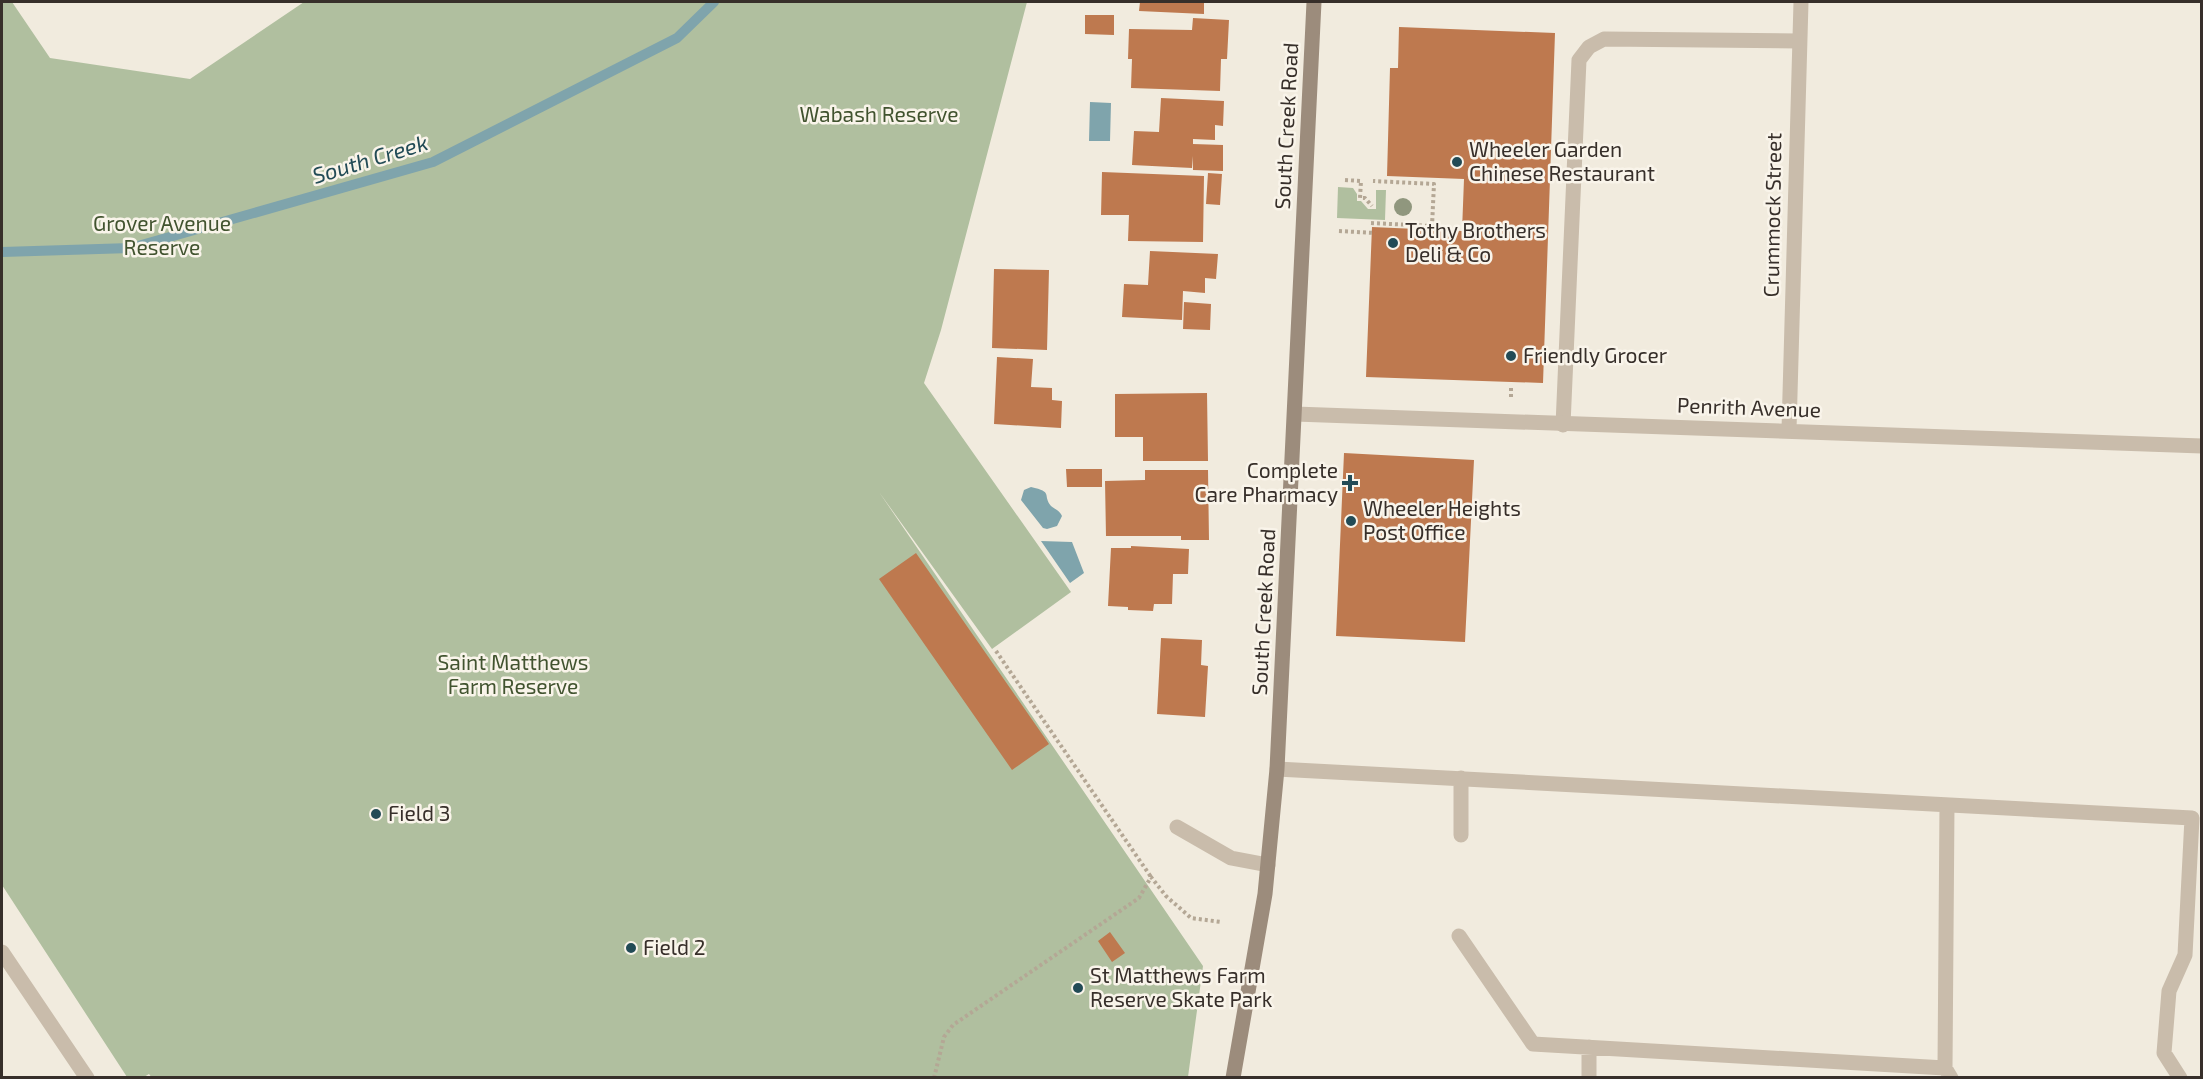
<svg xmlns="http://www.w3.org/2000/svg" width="2203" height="1079" font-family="'Exo 2',sans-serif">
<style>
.green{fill:#b0bf9f}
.water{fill:#7fa4ac}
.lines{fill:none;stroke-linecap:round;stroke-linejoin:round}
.stream{stroke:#7fa4ac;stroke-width:10}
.building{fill:#be794f}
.path{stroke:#b4a795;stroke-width:4;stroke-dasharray:3 3;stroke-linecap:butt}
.lane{stroke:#c9bcab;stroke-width:15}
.street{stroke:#c9bcab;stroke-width:15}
.secondary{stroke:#9c8c7c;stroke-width:15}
.tree{fill:#90977e}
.poi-dot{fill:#224b56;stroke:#f9f4ea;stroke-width:2}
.labels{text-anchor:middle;stroke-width:5;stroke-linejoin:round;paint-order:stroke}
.park-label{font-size:21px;fill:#41532f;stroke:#f9f4ea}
.street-label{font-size:21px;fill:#372f2a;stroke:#f9f4ea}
.poi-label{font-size:21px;fill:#372f2a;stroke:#f9f4ea;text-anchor:start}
.water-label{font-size:22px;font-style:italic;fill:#224b56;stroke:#f9f4ea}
</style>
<rect width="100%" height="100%" fill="#f1ebde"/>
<path class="green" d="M 2,2 L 12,2 L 50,58 L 190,79 L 304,2 L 1027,2 L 941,330 L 924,383 L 1071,592 L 992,649 L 879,492 L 1203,966 L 1188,1077 L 152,1078 L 149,1074 L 144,1077 L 127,1077 L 2,885 Z
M 1338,187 L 1353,188 L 1357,194 L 1357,201 L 1361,201 L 1368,209 L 1376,209 L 1376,190 L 1386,190 L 1385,220 L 1337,218 Z"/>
<path class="water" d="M 1090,102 L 1111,103 L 1110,141 L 1089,141 Z
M 1031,487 C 1054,492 1042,495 1051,506 C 1056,510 1059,510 1062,516 L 1057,526 L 1047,529 L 1043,528 L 1021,500 L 1024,490 Z
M 1041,541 L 1072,542 L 1084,573 L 1070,583 Z"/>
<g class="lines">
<path class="stream" d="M 2,252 L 131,248 L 433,162 L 677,38 L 714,2"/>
</g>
<path class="building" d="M 1140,2 L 1204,2 L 1204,14 L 1139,11 Z
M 1085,15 L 1114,15 L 1114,35 L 1085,34 Z
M 1193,18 L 1229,20 L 1227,59 L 1221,59 L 1220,91 L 1131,88 L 1132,59 L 1128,59 L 1129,29 L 1192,30 Z
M 1399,27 L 1555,33 L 1543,383 L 1366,377 L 1372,227 L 1462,231 L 1464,179 L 1387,176 L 1390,68 L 1398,68 Z
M 1161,98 L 1224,101 L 1223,126 L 1215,125 L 1215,140 L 1193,139 L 1193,144 L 1223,145 L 1223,171 L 1193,170 L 1193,156 L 1192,168 L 1132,165 L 1134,131 L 1159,132 Z
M 1102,172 L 1204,176 L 1203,242 L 1128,241 L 1129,215 L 1101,215 Z
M 1208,173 L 1222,174 L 1220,205 L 1206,204 Z
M 1150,251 L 1218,254 L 1216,279 L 1205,278 L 1205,293 L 1183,291 L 1182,320 L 1122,317 L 1124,284 L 1148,285 Z
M 994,269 L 1049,270 L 1047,350 L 992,348 Z
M 1184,302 L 1211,304 L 1210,330 L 1183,329 Z
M 997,357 L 1033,359 L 1031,387 L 1052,388 L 1052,400 L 1062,401 L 1061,428 L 994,424 Z
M 1207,393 L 1208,461 L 1143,461 L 1143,437 L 1115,437 L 1115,394 Z
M 1344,453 L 1474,460 L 1465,642 L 1336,636 Z
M 1066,469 L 1102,469 L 1102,487 L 1067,487 Z
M 1145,470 L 1208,470 L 1209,540 L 1181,540 L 1181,536 L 1106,536 L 1105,481 L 1145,480 Z
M 1131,546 L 1189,549 L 1188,574 L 1173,574 L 1172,604 L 1154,604 L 1153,611 L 1128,610 L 1128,607 L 1108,606 L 1111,548 L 1131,548 Z
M 916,553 L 1049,744 L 1012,770 L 879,579 Z
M 1161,638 L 1202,640 L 1201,665 L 1208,666 L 1205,717 L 1157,714 Z
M 1110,932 L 1125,953 L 1112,962 L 1098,941 Z"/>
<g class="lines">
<path class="path" d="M 1345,180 L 1361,181 L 1360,198 L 1365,198 L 1372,206
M 1371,223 L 1432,226 L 1434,184 L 1373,181
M 1339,231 L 1375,233
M 1511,397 L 1511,386
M 996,651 L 1151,877
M 934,1078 L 944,1037 L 953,1025 L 1139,898 L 1151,877 L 1166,896 L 1191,918 L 1221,922"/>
<path class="lane" d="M 1563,425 L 1579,60 L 1589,47 L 1604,39 L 1799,41
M 1277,769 L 2192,818 L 2185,955 L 2169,991 L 2164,1053 L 2180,1078
M 1461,778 L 1461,835
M 1947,805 L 1945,1068 L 1951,1078
M 1177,827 L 1231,858 L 1268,865
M 1459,936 L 1533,1044 L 1945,1068
M 1589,1078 L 1589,1047"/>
<path class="street" d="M 1295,414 L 2202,446
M 1789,430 L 1801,2
M 2,952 L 87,1078"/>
<path class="secondary" d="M 1233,1078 L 1265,894 L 1277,769 L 1314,2"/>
</g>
<circle class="tree" cx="1403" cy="207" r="9"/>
<g class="poi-dot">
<circle cx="1457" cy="162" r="6"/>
<circle cx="1393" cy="243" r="6"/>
<circle cx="1511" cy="356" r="6"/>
<path d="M1347 474h6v6h6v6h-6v6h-6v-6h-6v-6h6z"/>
<circle cx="1351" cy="521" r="6"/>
<circle cx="376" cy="814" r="6"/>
<circle cx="631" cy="948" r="6"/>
<circle cx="1078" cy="988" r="6"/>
</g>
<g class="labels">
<g class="park-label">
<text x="879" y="122">Wabash Reserve</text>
<text x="162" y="231">Grover Avenue<tspan x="162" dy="24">Reserve</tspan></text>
<text x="513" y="670">Saint Matthews<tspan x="513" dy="24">Farm Reserve</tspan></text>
</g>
<g class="street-label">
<text transform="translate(1287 126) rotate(-87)" y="7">South Creek Road</text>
<text transform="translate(1773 215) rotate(-89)" y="7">Crummock Street</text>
<text transform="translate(1749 408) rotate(2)" y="7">Penrith Avenue</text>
<text transform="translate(1264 612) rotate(-87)" y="7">South Creek Road</text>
</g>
<g class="poi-label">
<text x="1469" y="157">Wheeler Garden<tspan x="1469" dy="24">Chinese Restaurant</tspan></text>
<text x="1405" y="238">Tothy Brothers<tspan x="1405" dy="24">Deli &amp; Co</tspan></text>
<text x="1523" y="363">Friendly Grocer</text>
<text x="1338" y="478" text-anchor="end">Complete<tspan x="1338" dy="24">Care Pharmacy</tspan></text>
<text x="1363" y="516">Wheeler Heights<tspan x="1363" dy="24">Post Office</tspan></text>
<text x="388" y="821">Field 3</text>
<text x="643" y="955">Field 2</text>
<text x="1090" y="983">St Matthews Farm<tspan x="1090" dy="24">Reserve Skate Park</tspan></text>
</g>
<g class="water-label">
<text transform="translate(370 159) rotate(-17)" y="8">South Creek</text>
</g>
</g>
<rect width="2203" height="1079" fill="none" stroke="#372f2a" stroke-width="6"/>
</svg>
